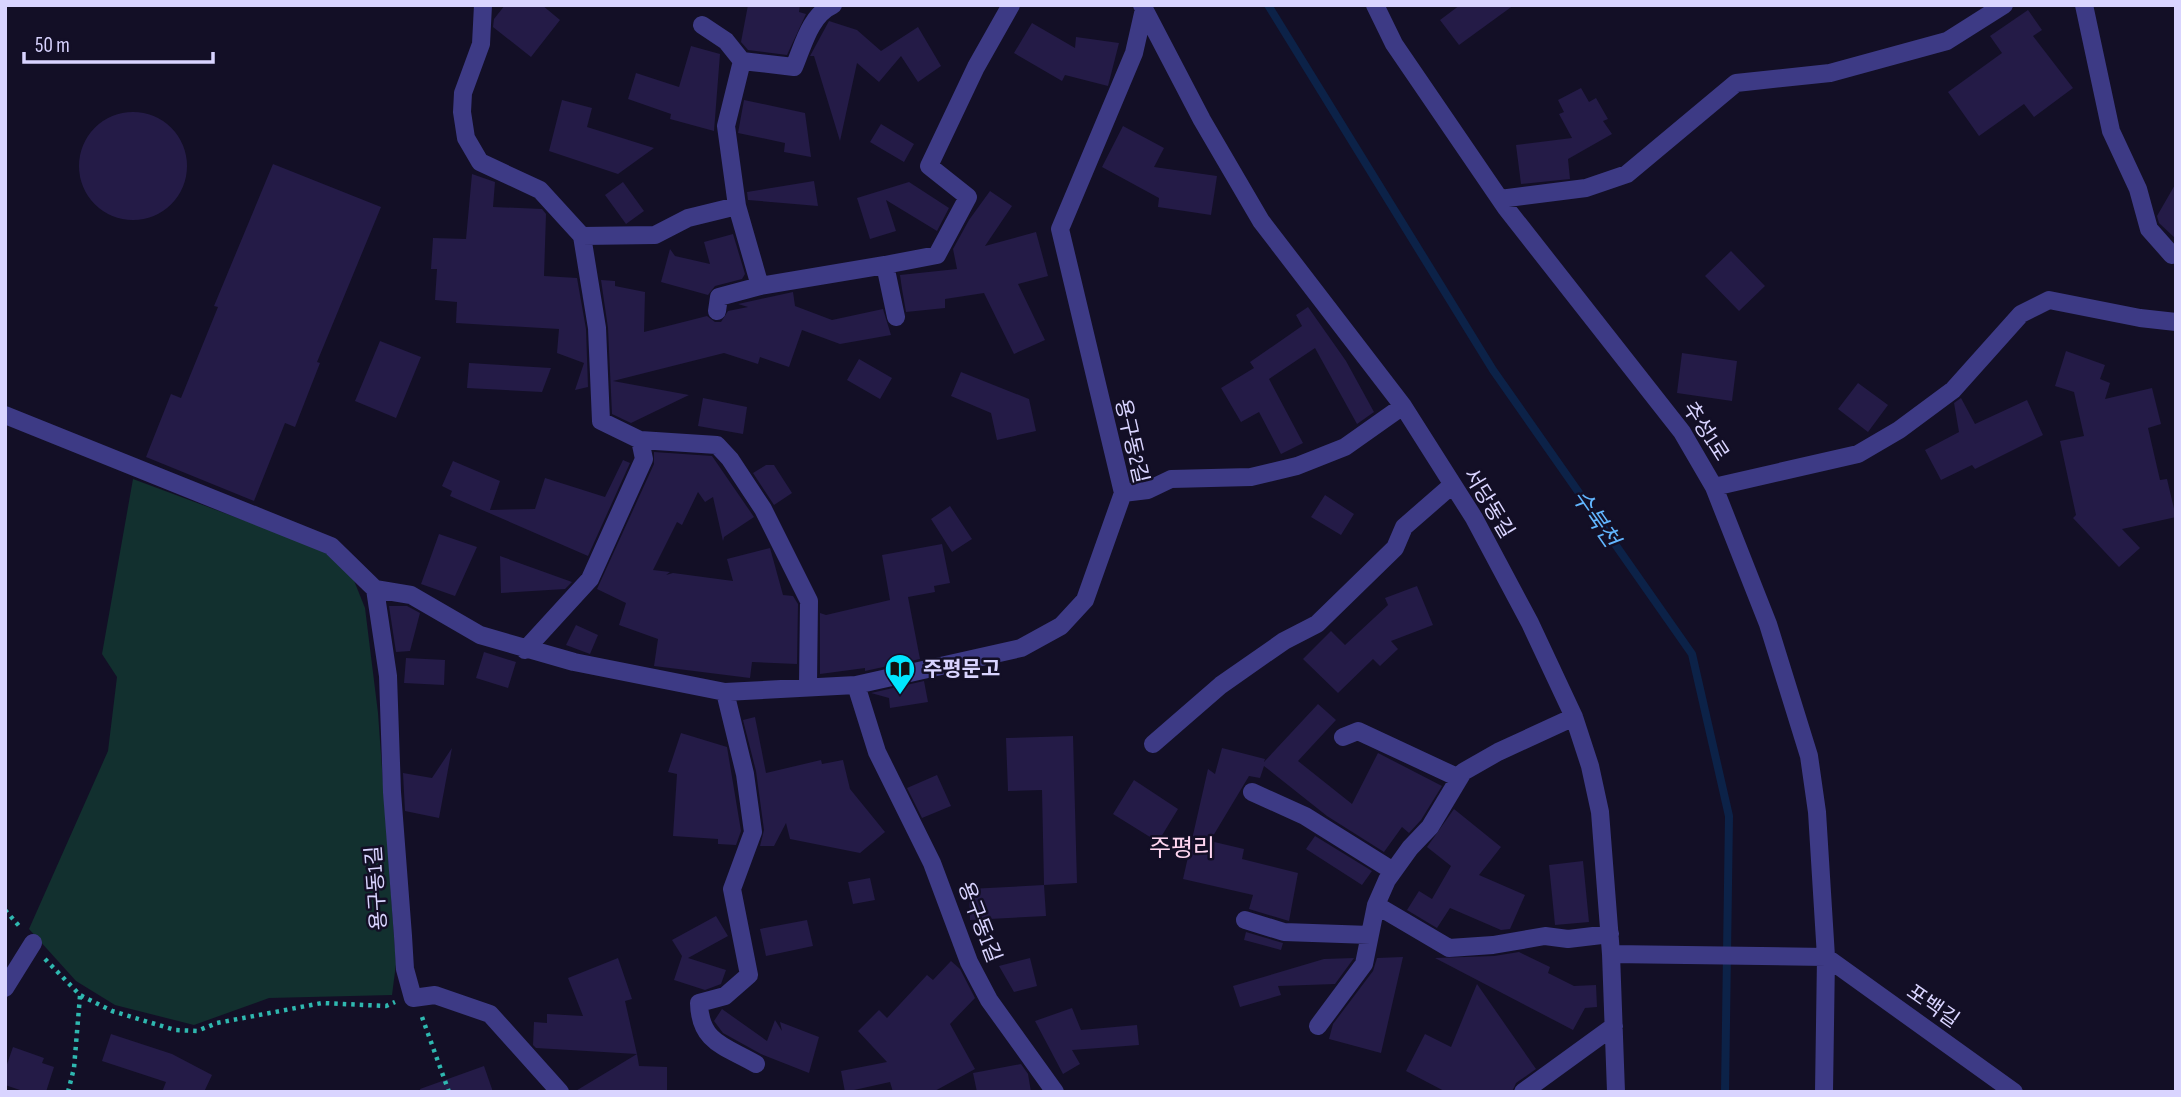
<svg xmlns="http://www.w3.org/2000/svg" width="2181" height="1097" font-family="'Sofia Sans Condensed','Noto Sans KR',sans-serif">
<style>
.green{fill:#12302f}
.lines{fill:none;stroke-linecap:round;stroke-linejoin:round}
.stream{stroke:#0c2248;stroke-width:8}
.building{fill:#241b47}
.path{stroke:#2fb8b0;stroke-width:4.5;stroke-dasharray:3.5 5;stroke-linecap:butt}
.minor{stroke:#3d3a85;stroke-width:18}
.labels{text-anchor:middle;stroke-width:5;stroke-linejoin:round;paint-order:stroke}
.street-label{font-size:21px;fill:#d9d4ff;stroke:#130f26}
.poi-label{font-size:21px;font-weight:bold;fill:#d9d4ff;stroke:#130f26;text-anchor:start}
.water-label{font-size:23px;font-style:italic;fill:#62b6ff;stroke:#130f26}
.quarter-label{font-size:24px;fill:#ffd6f0;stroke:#130f26}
</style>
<rect width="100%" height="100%" fill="#130f26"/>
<path class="green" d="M 133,479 L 345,558 L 365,608 L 378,713 L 396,964 L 392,995 L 269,998 L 194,1025 L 115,1005 L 76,981 L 29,929 L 108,751 L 117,677 L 102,654 Z"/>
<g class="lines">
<path class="stream" d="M 1268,5 L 1493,370 L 1692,654 L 1729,816 L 1725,1092"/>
</g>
<path class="building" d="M 505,5 L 542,5 L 560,20 L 531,57 L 493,27 L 494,19 Z
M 748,5 L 800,5 L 799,12 L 806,14 L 787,55 L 748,50 L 741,42 Z
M 1460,5 L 1514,5 L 1459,45 L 1440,20 Z
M 2028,10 L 2042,30 L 2033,36 L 2073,88 L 2034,117 L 2024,104 L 1979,136 L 1948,92 L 2002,53 L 1990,36 Z
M 829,21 L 857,30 L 881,51 L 918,27 L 941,66 L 918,82 L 901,56 L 879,82 L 857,63 L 840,141 L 814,56 L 810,56 Z
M 1032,23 L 1075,48 L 1076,37 L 1119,43 L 1108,86 L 1065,75 L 1062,81 L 1014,53 Z
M 691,46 L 720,54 L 714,131 L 670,119 L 671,114 L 628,99 L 636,73 L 679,87 Z
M 1581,88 L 1589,102 L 1596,98 L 1608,119 L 1603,121 L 1612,134 L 1568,159 L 1570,179 L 1521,184 L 1516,145 L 1572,138 L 1559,114 L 1564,112 L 1558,100 Z
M 562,100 L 592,108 L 587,127 L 654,148 L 618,174 L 549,151 Z
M 744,100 L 805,113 L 811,157 L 784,152 L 785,143 L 738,133 Z
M79 166a54 54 0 1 1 108 0a54 54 0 1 1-108 0Z
M 881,124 L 914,144 L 904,162 L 870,142 Z
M 1123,126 L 1164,148 L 1154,167 L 1217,176 L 1211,215 L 1158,207 L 1159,198 L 1102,167 Z
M 273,164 L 381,207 L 317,362 L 320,363 L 295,427 L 285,423 L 254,501 L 146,457 L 171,394 L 181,398 L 218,307 L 214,306 Z
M 472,174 L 495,182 L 493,207 L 542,209 L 546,214 L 544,276 L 577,278 L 586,329 L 588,387 L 575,390 L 584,363 L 557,353 L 559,329 L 456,323 L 457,302 L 435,300 L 437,269 L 431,269 L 433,238 L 466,239 Z
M 814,181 L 818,206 L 748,200 L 747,192 Z
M 623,182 L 644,211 L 626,224 L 605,195 Z
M 909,182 L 949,208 L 937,231 L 886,200 L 896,231 L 870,239 L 857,198 Z
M 2176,183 L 2176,239 L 2159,223 L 2157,216 Z
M 990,191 L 1012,206 L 985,246 L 1036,232 L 1048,276 L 1018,284 L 1045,340 L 1014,354 L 984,293 L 945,299 L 945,308 L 906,312 L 902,289 L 900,275 L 957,269 L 953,249 L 969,220 Z
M 733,234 L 745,274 L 742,279 L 715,286 L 708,295 L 661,282 L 670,249 L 675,256 L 710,264 L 704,242 Z
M 1731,251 L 1765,286 L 1739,311 L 1705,276 Z
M 601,280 L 615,281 L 615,286 L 645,292 L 644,332 L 707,316 L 715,322 L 721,322 L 728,311 L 748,307 L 738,304 L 793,292 L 795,306 L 832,320 L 883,309 L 891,335 L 840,344 L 802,330 L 789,367 L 760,357 L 758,364 L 724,353 L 613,381 L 689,395 L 631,423 L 612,414 L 608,328 Z
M 1308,307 L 1346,361 L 1374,412 L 1357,424 L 1315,348 L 1269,379 L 1303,443 L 1281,454 L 1259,412 L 1241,422 L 1221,388 L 1254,368 L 1250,362 L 1302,326 L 1296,315 Z
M 380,341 L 421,357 L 396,418 L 355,401 Z
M 2066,351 L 2105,365 L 2100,379 L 2110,383 L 2105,399 L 2152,388 L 2161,424 L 2148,428 L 2160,480 L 2167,479 L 2176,517 L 2122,529 L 2140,548 L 2119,567 L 2073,518 L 2076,515 L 2060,441 L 2084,436 L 2074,392 L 2055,386 Z
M 1682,353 L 1737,361 L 1732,401 L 1677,393 Z
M 859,359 L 892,378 L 880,399 L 847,380 Z
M 469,363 L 551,368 L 542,392 L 467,388 Z
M 961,372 L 1029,399 L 1036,431 L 997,440 L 991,413 L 951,396 Z
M 1858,383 L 1888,405 L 1868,432 L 1838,409 Z
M 703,398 L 747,407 L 743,434 L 698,426 Z
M 1961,398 L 1975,424 L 2027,400 L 2043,435 L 1975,469 L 1972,465 L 1941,480 L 1925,450 L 1959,432 L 1954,403 Z
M 654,452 L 712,456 L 754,517 L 724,537 L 723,541 L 713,497 L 705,502 L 698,492 L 682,525 L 677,522 L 653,570 L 670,572 L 666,575 L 673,573 L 733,581 L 727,559 L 770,548 L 783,595 L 793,596 L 798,604 L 797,664 L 752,662 L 750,678 L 654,666 L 658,639 L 619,625 L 626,603 L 597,589 L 654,464 Z
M 623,460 L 630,463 L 588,556 L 450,496 L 452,491 L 442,486 L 453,461 L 500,481 L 490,510 L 535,509 L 545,478 L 605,497 Z
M 766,465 L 774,465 L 792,493 L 774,505 L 753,473 Z
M 1325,495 L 1354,514 L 1341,535 L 1311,517 Z
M 950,506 L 972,539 L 952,552 L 931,519 Z
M 439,534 L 477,547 L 455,596 L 421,584 Z
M 942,544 L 950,583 L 934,586 L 935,592 L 908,597 L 920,659 L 865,671 L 865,668 L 820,674 L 820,613 L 826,615 L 890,600 L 882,555 Z
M 500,556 L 572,582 L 565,589 L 501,593 Z
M 1417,586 L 1433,625 L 1391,641 L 1398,649 L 1380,666 L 1373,659 L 1338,693 L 1303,659 L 1331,631 L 1345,645 L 1388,605 L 1385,598 Z
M 389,606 L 407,606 L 420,613 L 410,651 L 396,652 Z
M 576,625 L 598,635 L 590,654 L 566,645 Z
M 484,652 L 516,662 L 508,688 L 476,678 Z
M 406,658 L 445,660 L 444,685 L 404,683 Z
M 924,681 L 928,702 L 890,708 L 889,698 L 871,693 Z
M 1318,704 L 1336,720 L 1298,761 L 1352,804 L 1378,753 L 1442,786 L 1421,820 L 1409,833 L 1402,827 L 1384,852 L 1327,816 L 1264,766 L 1260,778 L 1249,776 L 1210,841 L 1244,849 L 1242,859 L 1298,873 L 1289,921 L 1249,909 L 1253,895 L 1183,879 L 1208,769 L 1215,774 L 1222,748 L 1265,759 L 1264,762 Z
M 755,717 L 766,773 L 821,760 L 822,764 L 843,760 L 850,789 L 885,832 L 860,853 L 790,839 L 786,823 L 774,846 L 760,846 L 764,830 L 756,771 L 743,720 Z
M 681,733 L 727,747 L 741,831 L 736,845 L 718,844 L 718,839 L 673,836 L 677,774 L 668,772 Z
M 1073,736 L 1077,883 L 1044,885 L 1046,916 L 970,920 L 969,889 L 1044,885 L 1042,790 L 1008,791 L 1006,738 Z
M 452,748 L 439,818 L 405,811 L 403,773 L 432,778 Z
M 937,775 L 951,806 L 922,818 L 907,788 Z
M 1134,780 L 1178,809 L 1158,842 L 1113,814 Z
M 1454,809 L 1501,847 L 1479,875 L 1525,895 L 1510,929 L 1501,930 L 1450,908 L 1437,928 L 1407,910 L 1419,891 L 1432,899 L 1451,866 L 1427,847 Z
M 1315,836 L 1372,871 L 1362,885 L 1306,849 Z
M 1583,861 L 1589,922 L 1555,925 L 1549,865 Z
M 870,878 L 875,900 L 853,904 L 848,882 Z
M 716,916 L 728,936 L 688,958 L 726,970 L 721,984 L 705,990 L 674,980 L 682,956 L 672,940 Z
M 807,920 L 813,946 L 766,956 L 760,929 Z
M 1246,932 L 1283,943 L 1281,950 L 1244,940 Z
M 1519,952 L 1550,967 L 1548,973 L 1574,986 L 1596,985 L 1597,1007 L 1585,1008 L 1573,1030 L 1435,958 L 1494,956 Z
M 1403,957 L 1381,1053 L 1329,1039 L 1333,1024 L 1373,971 L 1377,958 Z
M 618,958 L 632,999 L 625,1001 L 637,1054 L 536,1048 L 533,1045 L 534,1022 L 547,1023 L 547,1014 L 583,1016 L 568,978 Z
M 1030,958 L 1037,986 L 1014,992 L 999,966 Z
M 1354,958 L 1335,984 L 1278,986 L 1281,995 L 1240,1007 L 1233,986 L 1324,959 Z
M 951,961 L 960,969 L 975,998 L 950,1024 L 975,1069 L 933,1092 L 893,1092 L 890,1082 L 845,1092 L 841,1071 L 887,1062 L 858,1031 L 879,1010 L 887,1018 L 927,975 L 933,980 Z
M 1477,984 L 1536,1069 L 1516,1083 L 1512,1092 L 1446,1092 L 1406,1071 L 1425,1034 L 1451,1047 Z
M 1072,1008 L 1081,1030 L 1137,1025 L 1139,1045 L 1072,1050 L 1080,1064 L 1063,1074 L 1035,1021 Z
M 722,1009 L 767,1041 L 775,1020 L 782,1031 L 780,1022 L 819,1037 L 809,1073 L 761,1054 L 723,1033 L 714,1021 Z
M 111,1034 L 172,1054 L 212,1075 L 204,1092 L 162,1092 L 166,1082 L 102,1061 Z
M 13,1047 L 44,1058 L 42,1063 L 54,1067 L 46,1092 L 26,1092 L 5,1085 L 5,1070 Z
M 637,1054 L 639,1066 L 667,1067 L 667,1092 L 574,1092 Z
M 1021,1064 L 1028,1074 L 1031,1092 L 977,1092 L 973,1073 Z
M 484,1066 L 493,1092 L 421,1092 L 420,1089 Z"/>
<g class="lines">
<path class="path" d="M 5,910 L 20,927
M 45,959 L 80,995 L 112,1011 L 175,1030 L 197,1031 L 217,1023 L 322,1003 L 386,1006 L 395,1002
M 422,1017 L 449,1092
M 68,1092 L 74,1068 L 80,996"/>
<path class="minor" d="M 483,5 L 481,44 L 463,93 L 462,112 L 466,138 L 480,162 L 540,190 L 582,236 L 655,235 L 688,218 L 737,206
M 1142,5 L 1202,120 L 1261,221 L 1403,406 L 1474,518 L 1530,623 L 1574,717 L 1590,766 L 1600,812 L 1611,954 L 1616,1092
M 1375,5 L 1394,44 L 1506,208 L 1682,432 L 1714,487 L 1768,624 L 1809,756 L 1817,812 L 1826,957 L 1824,1092
M 2084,5 L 2111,131 L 2138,189 L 2149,229 L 2172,255
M 702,25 L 726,41 L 742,61 L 794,67 C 803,46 810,15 833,5
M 742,61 L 726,126 L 737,206 L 760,286
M 1500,199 L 1586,188 L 1627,174 L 1736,83 L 1830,73 L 1947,41 L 2004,5
M 582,236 L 597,328 L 601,421 L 640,440 L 717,445 L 730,459 L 763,509 L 809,601 L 808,685
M 885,265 L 937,255 L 968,197 L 929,166 L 976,67 L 1011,5
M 717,311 L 719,297 L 760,286 L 885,265 L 896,317
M 5,415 L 331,546 L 375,589 L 411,595 L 480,635 L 574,662 L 725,692 L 856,685 L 1021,648 L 1061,626 L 1085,600 L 1123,493 L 1060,229 L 1134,53 L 1144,9
M 1714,487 L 1858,454 L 1899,430 L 1953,390 L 2021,314 L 2049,300 L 2140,318 L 2176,322
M 1123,493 L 1148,490 L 1171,479 L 1251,477 L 1297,466 L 1345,447 L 1403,406
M 375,589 L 388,676 L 392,792 L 403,936 L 405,969 L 413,998 L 435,995 L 490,1014 L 560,1092
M 525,650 L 590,579 L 644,459 L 640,440
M 856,685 L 877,752 L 932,863 L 969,962 L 989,1000 L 1055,1092
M 725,692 L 745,774 L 753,832 L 732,889 L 749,975 L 725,996 L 699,1003 C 700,1043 725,1046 756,1064
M 1343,737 L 1358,731 L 1459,778
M 1153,744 L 1221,685 L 1284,641 L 1317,624 L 1395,548 L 1404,527 L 1451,486
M 1252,792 L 1305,816 L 1393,871
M 1376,905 L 1449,948 L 1493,945 L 1545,936 L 1568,939 L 1610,934
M 1245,920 L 1284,932 L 1370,935
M 1611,954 L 1826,957 L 2014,1092
M 5,988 L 33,943
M 1318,1026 L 1364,964 L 1376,905 L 1387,880 L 1410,848 L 1430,827 L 1463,772 L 1498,752 L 1574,717
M 1523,1092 L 1614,1026"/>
</g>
<defs>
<g id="library-pin" transform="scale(1.575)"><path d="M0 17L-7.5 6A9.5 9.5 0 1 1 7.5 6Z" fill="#00e5ff" stroke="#130f26"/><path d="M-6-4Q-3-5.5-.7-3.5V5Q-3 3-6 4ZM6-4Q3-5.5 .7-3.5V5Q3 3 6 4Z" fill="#111"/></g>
</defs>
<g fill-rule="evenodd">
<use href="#library-pin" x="900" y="669"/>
</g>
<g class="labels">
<g class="street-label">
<text transform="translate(1706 431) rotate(57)" y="7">추성1로</text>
<text transform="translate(1132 441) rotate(77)" y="7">용구동2길</text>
<text transform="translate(1489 503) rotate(59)" y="7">서당동길</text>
<text transform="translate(376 888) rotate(-94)" y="7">용구동1길</text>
<text transform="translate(980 922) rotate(69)" y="7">용구동1길</text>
<text transform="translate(1933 1006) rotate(35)" y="7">포백길</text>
</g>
<g class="poi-label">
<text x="923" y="676">주평문고</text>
</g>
<g class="water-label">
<text transform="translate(1596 518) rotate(55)" y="8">수북천</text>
</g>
<g class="quarter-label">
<text x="1182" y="856">주평리</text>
</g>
</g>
<rect width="2181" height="1097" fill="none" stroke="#d9d4ff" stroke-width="14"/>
<path d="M24 52v10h189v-10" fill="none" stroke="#d9d4ff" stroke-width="3.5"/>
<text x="35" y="52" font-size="21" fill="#d9d4ff" stroke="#130f26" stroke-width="5" paint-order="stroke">50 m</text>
</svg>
